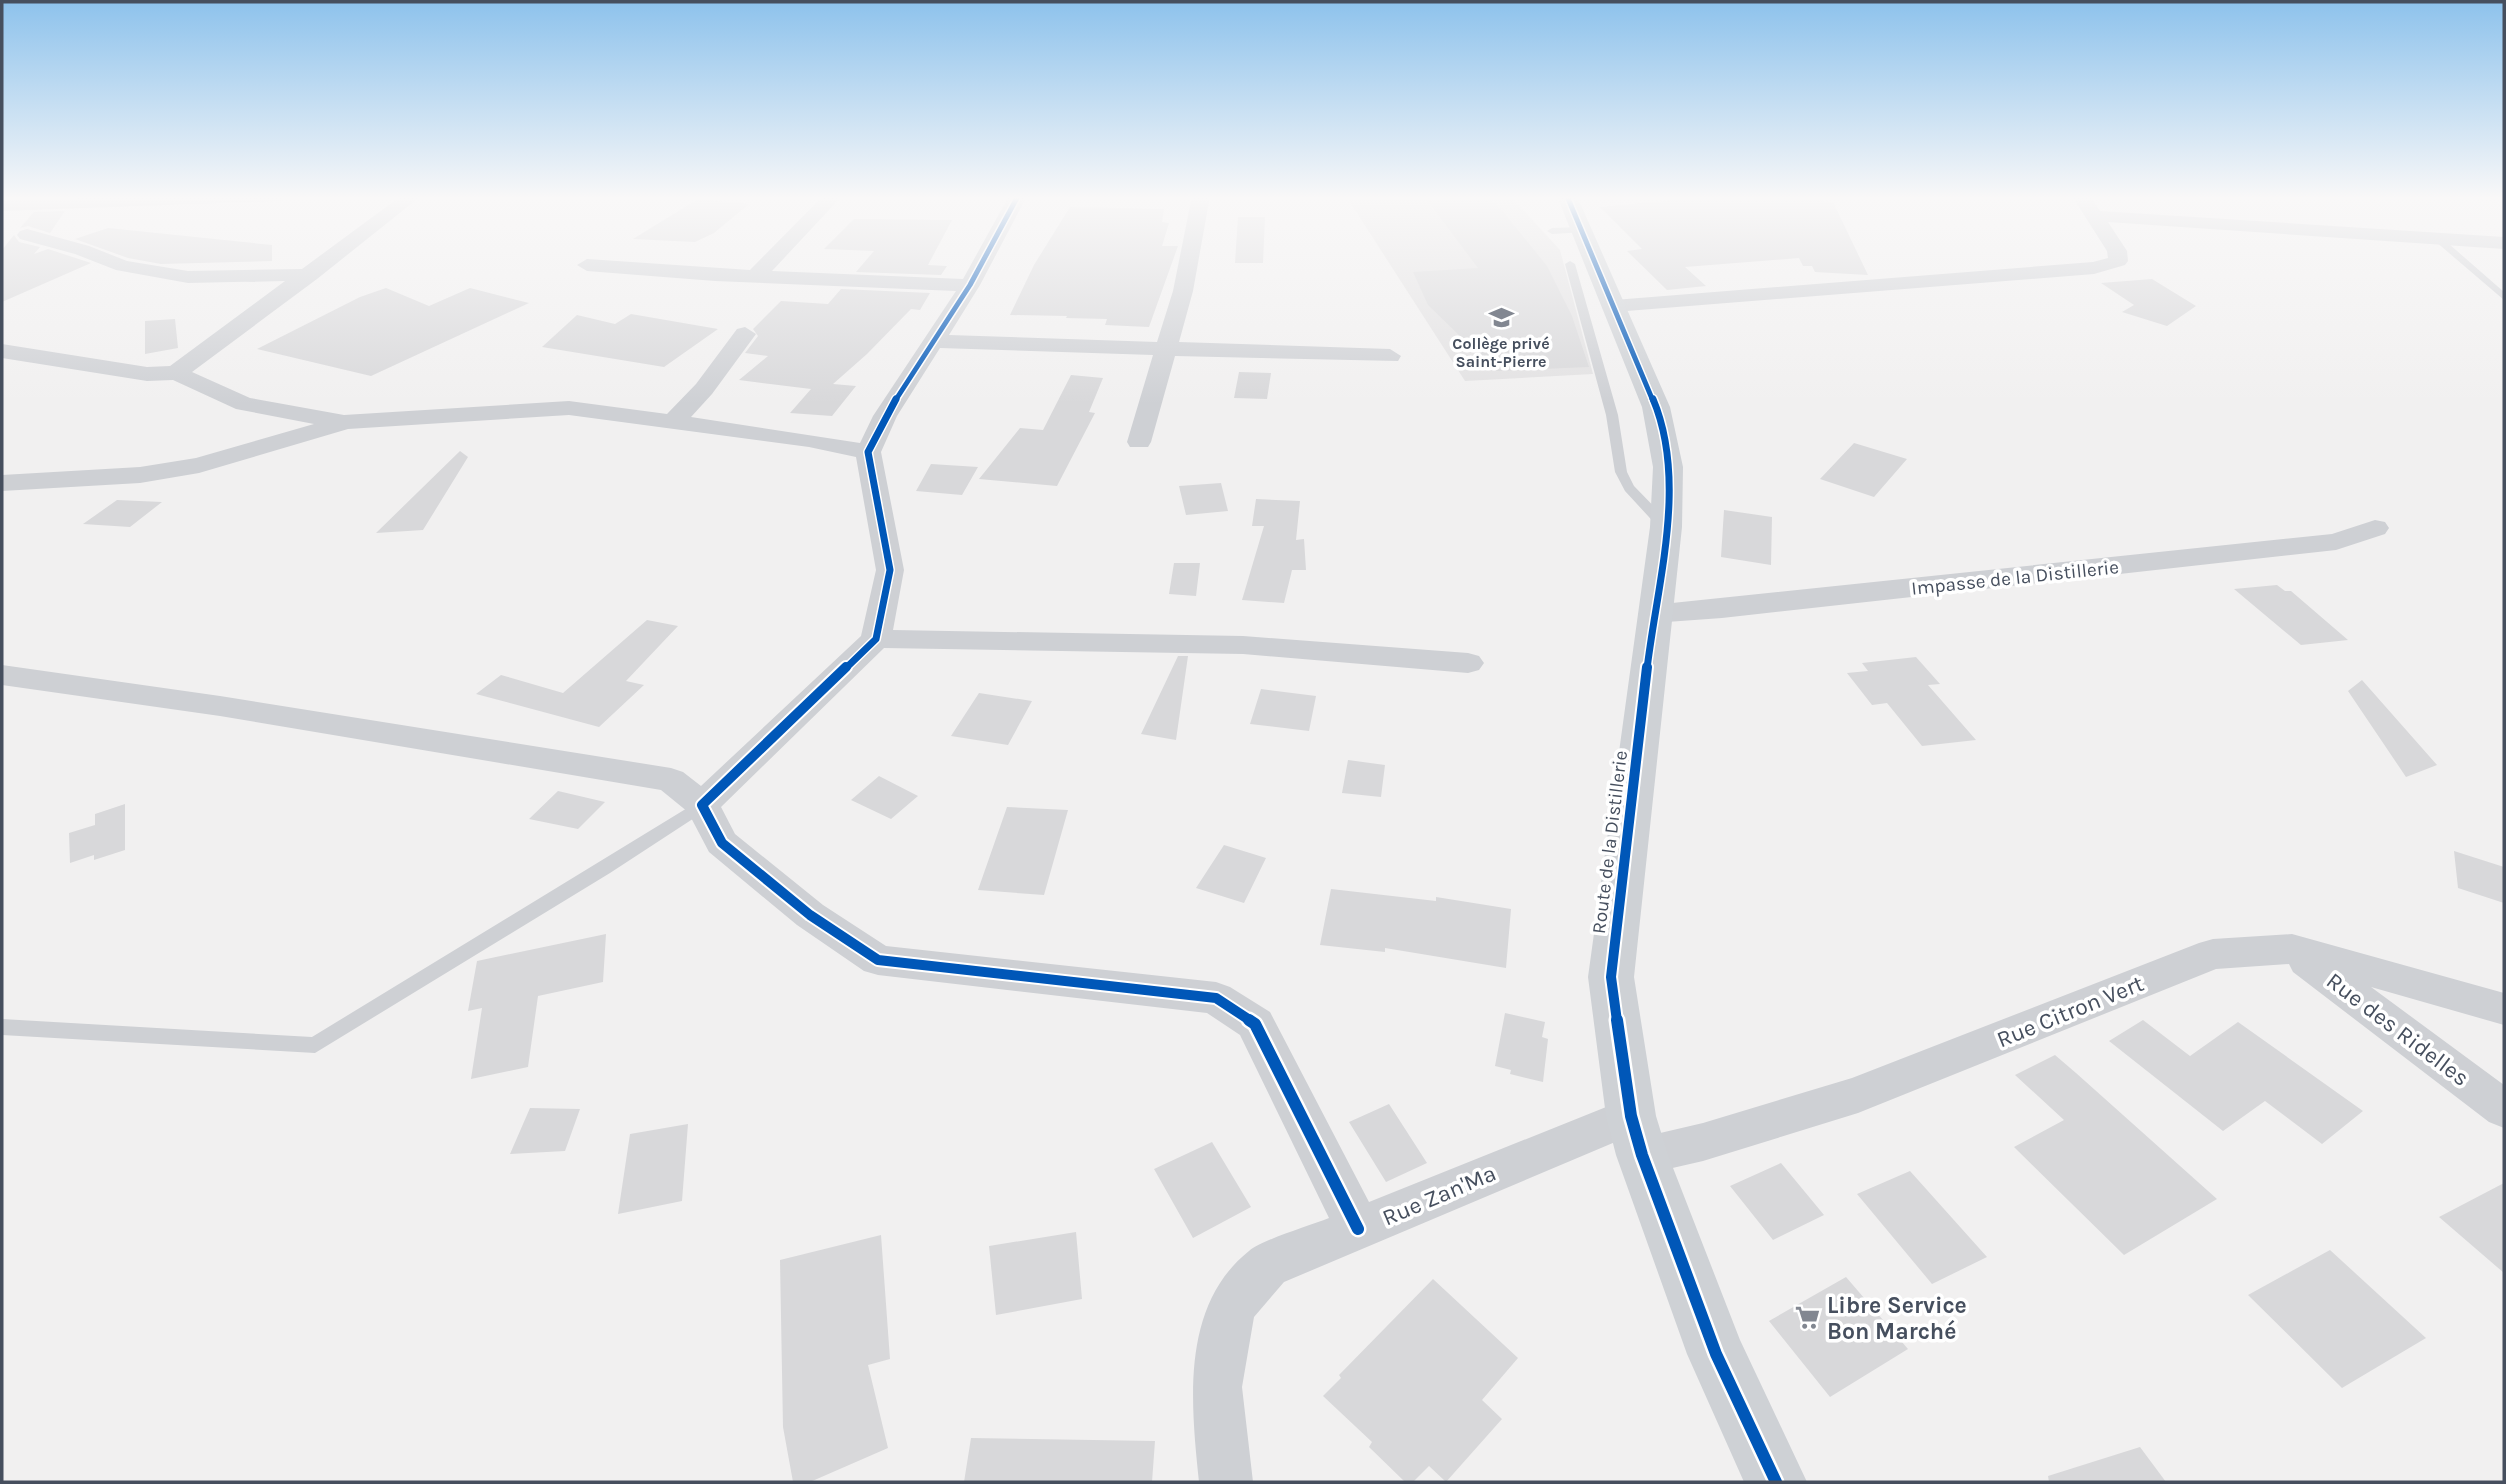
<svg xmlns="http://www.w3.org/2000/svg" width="2506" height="1484" font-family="Karla,sans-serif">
<rect width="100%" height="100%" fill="#f1f0f0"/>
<!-- education -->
<path fill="#e2e1e2" d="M 1346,196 L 1510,196 L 1560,250 L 1593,374 L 1465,381 Z"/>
<!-- building -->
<path fill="#d8d8da" d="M 1424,196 L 1487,196 L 1500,208 L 1547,266 L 1572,316 L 1589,367 L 1496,371 L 1428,305 L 1413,272 L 1478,268 Z
M 1717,196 L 1777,196 L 1833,202 L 1868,275 L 1815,272 L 1812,266 L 1803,266 L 1799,258 L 1685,267 L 1706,286 L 1667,290 L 1627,251 L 1642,249 L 1600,207 Z
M 698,199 L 749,204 L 714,233 L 695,242 L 633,239 Z
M 1070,207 L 1164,209 L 1162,222 L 1169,223 L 1162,246 L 1178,246 L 1149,327 L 1105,325 L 1107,319 L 1066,318 L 1067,316 L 1010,315 L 1034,265 Z
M 65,211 L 50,233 L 28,226 L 20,228 L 34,212 Z
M 1238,217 L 1265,217 L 1263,263 L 1235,263 Z
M 854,219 L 952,220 L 928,265 L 947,266 L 941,275 L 856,272 L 874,251 L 824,249 Z
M 108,228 L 272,245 L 272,261 L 161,264 L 128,258 L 75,239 Z
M 14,235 L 19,242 L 40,247 L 34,254 L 48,249 L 91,263 L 2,302 L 2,250 Z
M 2152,279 L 2196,306 L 2167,326 L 2122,312 L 2134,305 L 2101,283 Z
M 386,288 L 429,306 L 470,288 L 529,303 L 371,376 L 257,349 L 360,297 Z
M 841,289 L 930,293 L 920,310 L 911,309 L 867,354 L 833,384 L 856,386 L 832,416 L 790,413 L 811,389 L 739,380 L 768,356 L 745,353 L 758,336 L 753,329 L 781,301 L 828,304 Z
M 631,314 L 718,329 L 664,367 L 542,347 L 577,315 L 615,324 Z
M 175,319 L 178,348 L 145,354 L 145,321 Z
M 1239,372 L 1271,373 L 1267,399 L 1234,398 Z
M 1071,375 L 1103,378 L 1089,412 L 1095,413 L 1057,486 L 979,479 L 1020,428 L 1043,430 Z
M 1854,443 L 1907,459 L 1874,497 L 1820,479 Z
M 460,451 L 468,457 L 423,530 L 376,533 Z
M 931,464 L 978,467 L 962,495 L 916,491 Z
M 1221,483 L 1228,511 L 1186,515 L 1179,486 Z
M 1256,499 L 1300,501 L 1296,540 L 1304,539 L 1306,570 L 1292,570 L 1284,603 L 1242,600 L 1264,526 L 1252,526 Z
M 117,500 L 162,502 L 130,527 L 83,524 Z
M 1724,510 L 1772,517 L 1771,565 L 1721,557 Z
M 1174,563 L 1200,563 L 1196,596 L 1169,594 Z
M 2277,585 L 2285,591 L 2291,591 L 2348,640 L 2301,645 L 2234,589 Z
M 647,620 L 678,626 L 626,681 L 644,685 L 599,727 L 476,694 L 501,675 L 563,693 Z
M 1178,656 L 1188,656 L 1176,740 L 1141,734 Z
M 1916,657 L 1940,684 L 1928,685 L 1976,740 L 1922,746 L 1887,703 L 1872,705 L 1847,673 L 1868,671 L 1862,663 Z
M 2362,680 L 2437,765 L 2406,777 L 2348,691 Z
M 1261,689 L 1316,696 L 1309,731 L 1250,724 Z
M 979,693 L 1032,701 L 1008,745 L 951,736 Z
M 1348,760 L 1385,765 L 1381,797 L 1342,793 Z
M 879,776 L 918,796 L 891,819 L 851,800 Z
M 558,791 L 605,802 L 578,829 L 529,819 Z
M 125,804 L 125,850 L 94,860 L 94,855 L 70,863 L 69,833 L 95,825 L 95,814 Z
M 1007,807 L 1068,810 L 1044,895 L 978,890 Z
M 1224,845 L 1266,858 L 1244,903 L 1196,888 Z
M 2454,851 L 2504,867 L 2504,903 L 2458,888 Z
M 1331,889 L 1436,901 L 1436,897 L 1511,909 L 1506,968 L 1385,948 L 1385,952 L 1320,945 Z
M 606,934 L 603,982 L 538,996 L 528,1067 L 471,1079 L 482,1008 L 468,1011 L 477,961 Z
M 1505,1013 L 1545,1022 L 1542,1037 L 1548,1039 L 1543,1082 L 1510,1074 L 1511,1070 L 1495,1066 Z
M 2143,1020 L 2190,1056 L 2238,1022 L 2363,1111 L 2322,1144 L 2265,1101 L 2223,1131 L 2109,1041 Z
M 2055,1055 L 2076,1073 L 2217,1199 L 2124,1255 L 2014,1147 L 2064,1120 L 2015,1075 Z
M 1389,1104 L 1427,1163 L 1386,1182 L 1349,1122 Z
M 530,1108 L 580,1109 L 565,1151 L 510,1154 Z
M 688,1124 L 682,1201 L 618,1214 L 630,1134 Z
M 1212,1142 L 1251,1207 L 1193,1238 L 1154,1169 Z
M 1781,1163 L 1824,1215 L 1773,1240 L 1730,1186 Z
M 1910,1171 L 1987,1257 L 1932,1284 L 1857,1194 Z
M 2504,1183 L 2504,1273 L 2439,1217 Z
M 1076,1232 L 1082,1299 L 996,1315 L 989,1246 Z
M 881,1235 L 890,1359 L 868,1365 L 888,1448 L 810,1482 L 793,1482 L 783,1427 L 780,1260 Z
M 2330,1250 L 2426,1338 L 2342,1388 L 2248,1295 Z
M 1846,1277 L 1908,1349 L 1830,1397 L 1769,1321 Z
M 1433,1279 L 1518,1358 L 1482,1400 L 1502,1419 L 1446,1482 L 1429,1466 L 1413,1482 L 1405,1482 L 1369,1447 L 1372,1442 L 1323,1396 L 1341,1378 L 1339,1375 Z
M 971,1438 L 1155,1441 L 1152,1482 L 964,1482 Z
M 2140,1447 L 2166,1482 L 2049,1482 L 2048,1476 Z"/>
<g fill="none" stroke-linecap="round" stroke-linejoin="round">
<!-- lane -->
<path fill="#ced0d4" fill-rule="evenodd" d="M 1582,227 L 1585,228 L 1585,232 L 1552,234 L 1547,231 L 1552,228 Z
M 2435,237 L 2441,237 L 2504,292 L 2504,300 L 2435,241 Z
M 1570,261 L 1575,264 L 1618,415 L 1627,472 L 1634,486 L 1670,523 L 1670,529 L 1660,529 L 1625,491 L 1615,472 L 1606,415 L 1565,264 Z
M 702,799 L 708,801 L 710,805 L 708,809 L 610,873 L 315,1053 L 2,1035 L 2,1019 L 312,1037 Z"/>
<!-- street -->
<path fill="#ced0d4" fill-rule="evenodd" d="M 131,196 L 289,196 L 280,201 L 2,211 L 2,201 Z
M 401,196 L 421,196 L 317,279 L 192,372 L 250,398 L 344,415 L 569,401 L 667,414 L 696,384 L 737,329 L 745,327 L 756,334 L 712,394 L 691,417 L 860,443 L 873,416 L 956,291 L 715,281 L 587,271 L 577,265 L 587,259 L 750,270 L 823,196 L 842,196 L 772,271 L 963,279 L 1009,196 L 1027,196 L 980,285 L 949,335 L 1157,342 L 1173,291 L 1192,196 L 1210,196 L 1193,291 L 1179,342 L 1390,349 L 1401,356 L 1398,361 L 1175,356 L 1151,442 L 1148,447 L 1130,447 L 1127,442 L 1153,355 L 940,348 L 897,416 L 881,452 L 904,570 L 893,630 L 1243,636 L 1468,653 L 1479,656 L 1484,663 L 1479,670 L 1468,673 L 1243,654 L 884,648 L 721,807 L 735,834 L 823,905 L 886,946 L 1216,982 L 1230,987 L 1270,1012 L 1369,1202 L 1631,1097 L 1646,1103 L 1653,1116 L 1646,1129 L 1284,1282 L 1254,1317 L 1242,1387 L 1253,1482 L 1199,1482 C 1191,1404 1180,1306 1249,1251 C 1264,1239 1309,1226 1329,1218 L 1240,1035 L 1207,1013 L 878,975 L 864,971 L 797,925 L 709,852 L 688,812 L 661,790 L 220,716 L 2,685 L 2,665 L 220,696 L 671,768 L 683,772 L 701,786 L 861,636 L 876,570 L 856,457 L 809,447 L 569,415 L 348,429 L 199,473 L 140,483 L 2,491 L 2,475 L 140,467 L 196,458 L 314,424 L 236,409 L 173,380 L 147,381 L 2,358 L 2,344 L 147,367 L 170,366 L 285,281 L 188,283 L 116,270 L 75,254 L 20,239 L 17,235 L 20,231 L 27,229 L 89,246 L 127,261 L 188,271 L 302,269 Z
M 2072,196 L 2090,196 L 2100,211 L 2504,237 L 2504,249 L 2108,222 L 2127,251 L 2128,261 L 2125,265 L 2094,274 L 1614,312 L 1603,306 L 1614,300 L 2093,262 L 2108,258 L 2107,251 Z
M 2375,520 L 2385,522 L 2389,528 L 2385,534 L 2336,550 L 1722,618 L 1653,623 L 1643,620 L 1638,614 L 1643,608 L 1653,605 L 2332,534 Z
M 2292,934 L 2504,993 L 2504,1025 L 2371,987 L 2504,1085 L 2504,1128 L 2489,1122 L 2293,972 L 2289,964 L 2216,969 L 1858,1113 L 1703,1161 L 1642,1175 L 1626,1169 L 1620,1155 L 1626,1141 L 1703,1123 L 1852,1078 L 2199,943 L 2213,939 Z"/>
<!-- secondary -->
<path fill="#ced1d5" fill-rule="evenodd" d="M 1557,196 L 1577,196 L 1670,407 L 1683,467 L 1682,527 L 1634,977 L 1656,1116 L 1668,1155 L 1740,1340 L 1807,1482 L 1744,1482 L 1687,1354 L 1616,1155 L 1606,1116 L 1588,977 L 1650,527 L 1653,467 L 1642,407 Z"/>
<defs>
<path id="cycleway-far3" d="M 1567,196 L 1653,401
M 895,401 L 970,285 L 1018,196"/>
<path id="cycleway-far2" d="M 845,669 L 876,639 L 890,570 L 868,452 L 896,399
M 1647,669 C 1657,584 1688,482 1653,399"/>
<path id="cycleway-far1" d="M 846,667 L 702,805 L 722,843 L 810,915 L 878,960 L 1216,998 L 1251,1021
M 1617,1021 L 1611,977 L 1647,667"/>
<path id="cycleway" d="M 1249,1020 L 1255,1024 L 1358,1229
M 1617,1020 L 1631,1116 L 1642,1155 L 1716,1354 L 1776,1482"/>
</defs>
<!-- cycleway-far3 casing -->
<use href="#cycleway-far3" stroke="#fff" stroke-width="8"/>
<!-- cycleway-far2 casing -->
<use href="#cycleway-far2" stroke="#fff" stroke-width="10"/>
<!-- cycleway-far1 casing -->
<use href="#cycleway-far1" stroke="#fff" stroke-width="14"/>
<!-- cycleway casing -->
<use href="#cycleway" stroke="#fff" stroke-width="17"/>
<!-- cycleway-far3 -->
<use href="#cycleway-far3" stroke="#0057b8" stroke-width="5"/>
<!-- cycleway-far2 -->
<use href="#cycleway-far2" stroke="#0057b8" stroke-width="7"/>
<!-- cycleway-far1 -->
<use href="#cycleway-far1" stroke="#0057b8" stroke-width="10"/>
<!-- cycleway -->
<use href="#cycleway" stroke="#0057b8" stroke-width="12"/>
</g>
<!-- sky -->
<linearGradient id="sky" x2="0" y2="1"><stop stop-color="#8dc2ec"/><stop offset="0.49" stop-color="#f9f8f8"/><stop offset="1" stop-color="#f9f8f8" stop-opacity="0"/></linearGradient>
<rect width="2506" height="404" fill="url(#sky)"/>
<!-- icons -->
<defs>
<symbol id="school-bare" viewBox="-9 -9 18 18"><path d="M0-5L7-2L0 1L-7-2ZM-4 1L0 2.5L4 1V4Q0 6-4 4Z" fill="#828791" stroke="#fff" stroke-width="2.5" paint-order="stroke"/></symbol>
<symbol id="supermarket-bare" viewBox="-9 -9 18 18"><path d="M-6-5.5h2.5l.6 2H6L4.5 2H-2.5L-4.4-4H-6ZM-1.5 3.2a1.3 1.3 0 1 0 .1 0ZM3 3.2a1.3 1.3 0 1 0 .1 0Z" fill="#828791" stroke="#fff" stroke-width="2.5" paint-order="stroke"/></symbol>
</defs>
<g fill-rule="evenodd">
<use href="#school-bare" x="1484" y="300" width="35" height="35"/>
<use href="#supermarket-bare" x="1790" y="1300" width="35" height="35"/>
</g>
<g text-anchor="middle" stroke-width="7" stroke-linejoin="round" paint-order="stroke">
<!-- far-poi labels -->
<g font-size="16" font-weight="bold" fill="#464f5e" stroke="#fff">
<text x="1501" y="349">Collège privé<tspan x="1501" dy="18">Saint-Pierre</tspan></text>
</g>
<!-- street labels -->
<g font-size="19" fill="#464f5e" stroke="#fff">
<text transform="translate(2015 577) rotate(-6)" y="7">Impasse de la Distillerie</text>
<text transform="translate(1609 842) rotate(-83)" y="7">Route de la Distillerie</text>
</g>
<!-- near-street labels -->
<g font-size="23" fill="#464f5e" stroke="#fff">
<text transform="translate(2070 1011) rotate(-22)" y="8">Rue Citron Vert</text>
<text transform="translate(2398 1029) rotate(37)" y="8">Rue des Ridelles</text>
<text transform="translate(1439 1195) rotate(-23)" y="8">Rue Zan'Ma</text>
</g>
<!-- near-poi labels -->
<g font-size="23" font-weight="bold" fill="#464f5e" stroke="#fff" text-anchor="start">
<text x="1827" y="1313">Libre Service<tspan x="1827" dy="26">Bon Marché</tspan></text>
</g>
</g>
<!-- border -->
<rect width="2506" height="1484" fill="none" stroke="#464f5e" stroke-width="7"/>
</svg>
